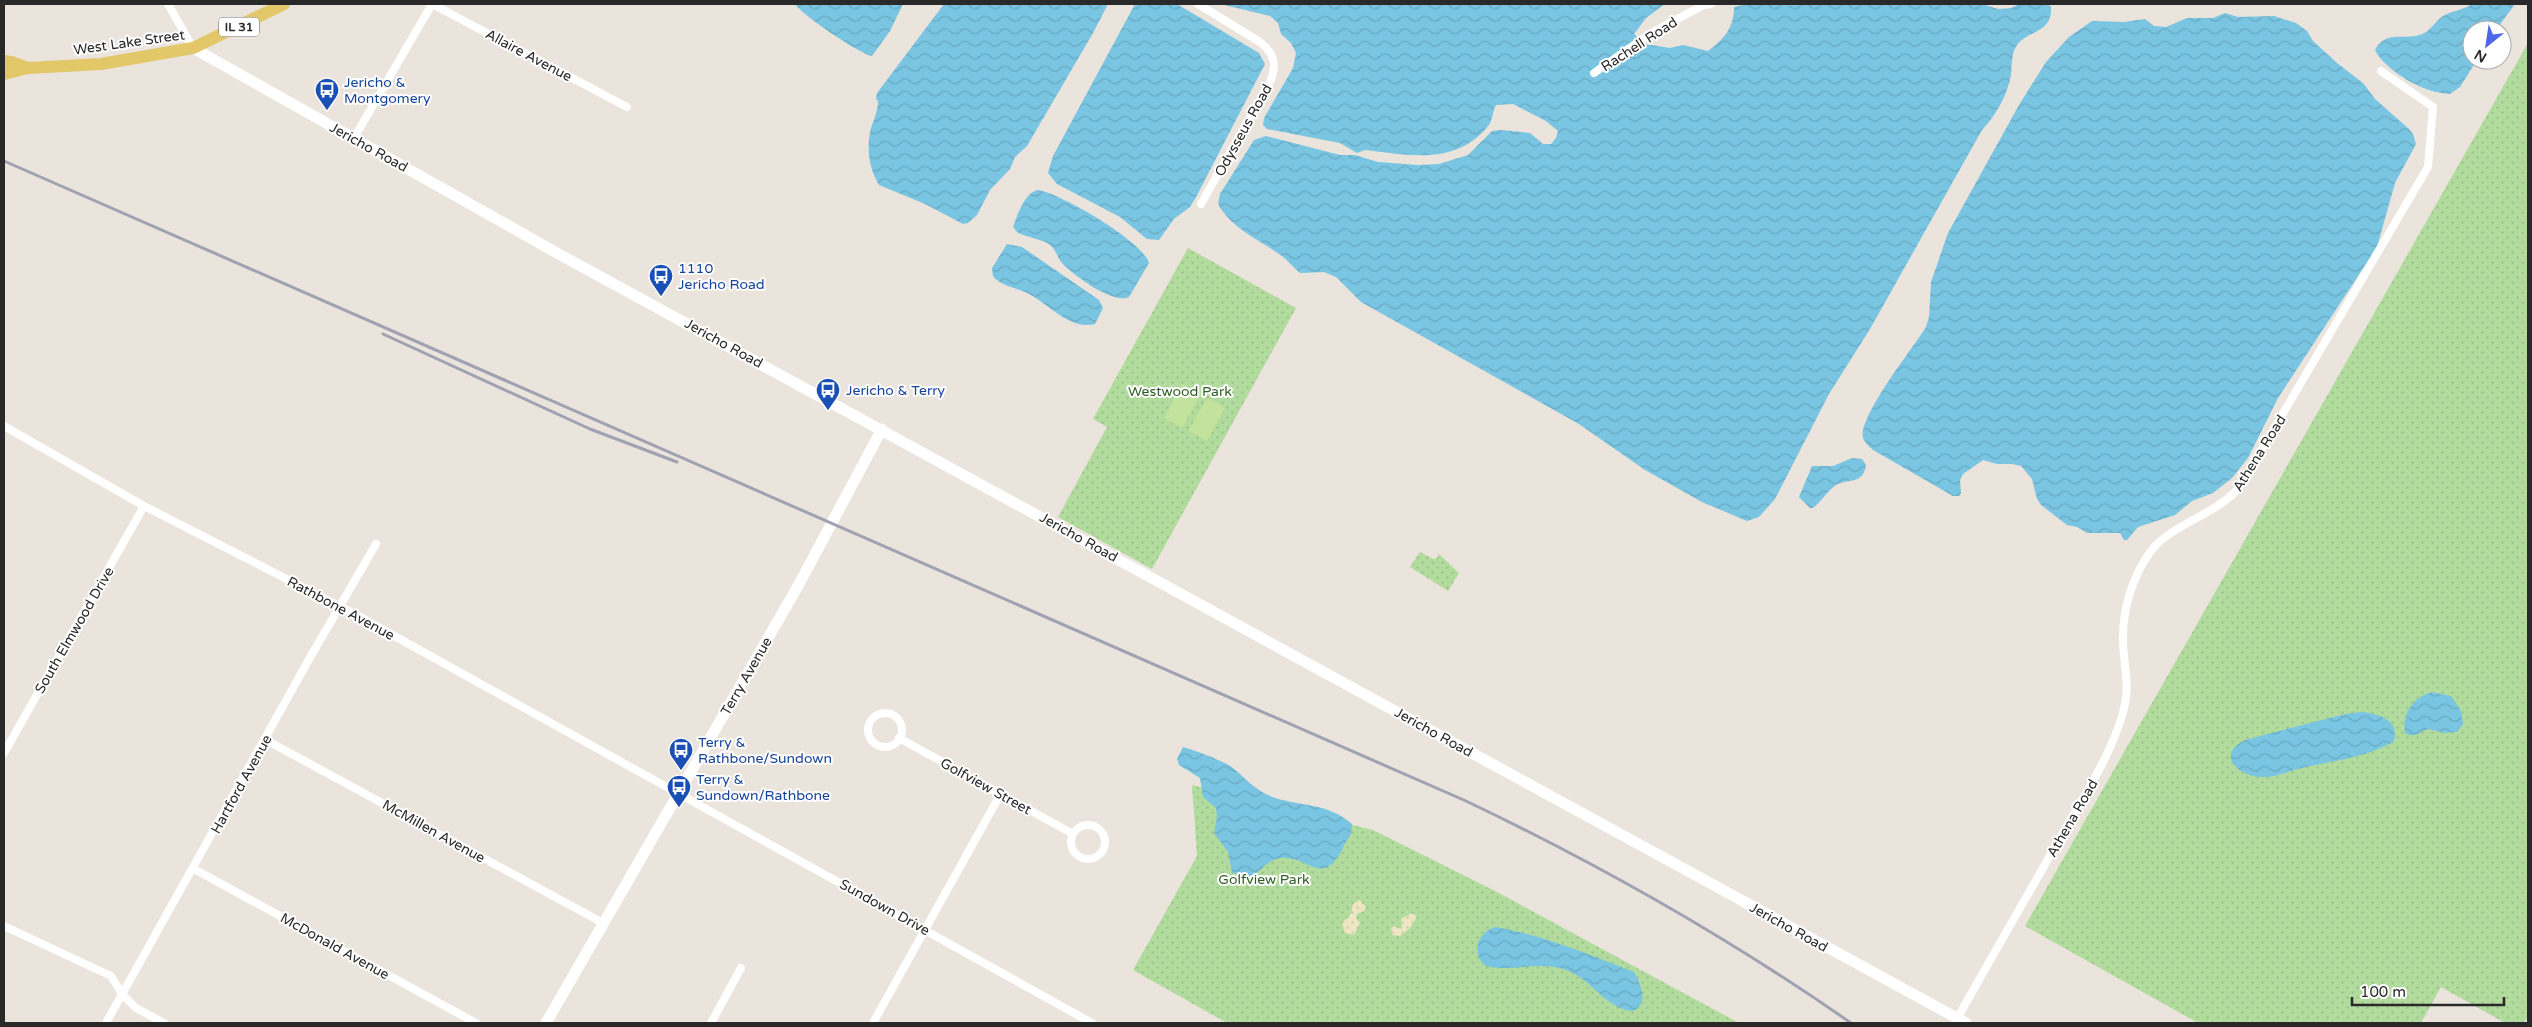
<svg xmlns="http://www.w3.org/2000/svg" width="2532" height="1027" font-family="'Varela Round',sans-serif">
<defs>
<pattern id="green-dots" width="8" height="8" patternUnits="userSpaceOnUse" patternTransform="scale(1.25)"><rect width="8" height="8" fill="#b2db9e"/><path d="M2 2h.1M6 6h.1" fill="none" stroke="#99bc88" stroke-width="1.8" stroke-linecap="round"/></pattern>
<pattern id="sand-dots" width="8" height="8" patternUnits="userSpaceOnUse" patternTransform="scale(1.25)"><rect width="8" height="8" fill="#ece6c2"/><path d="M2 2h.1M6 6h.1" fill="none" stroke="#cac5a7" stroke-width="1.8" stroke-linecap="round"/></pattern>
<pattern id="water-waves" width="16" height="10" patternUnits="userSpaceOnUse" patternTransform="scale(1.25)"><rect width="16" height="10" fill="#79c5e2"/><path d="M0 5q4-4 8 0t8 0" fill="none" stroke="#69a9c2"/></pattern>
</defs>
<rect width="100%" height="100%" fill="#eae4dc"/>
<!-- green -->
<path fill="url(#green-dots)" d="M 2528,43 L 2528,1016 L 2524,1023 L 2505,1023 L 2441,987 L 2421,1023 L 2198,1023 L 2025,926 Z
M 1188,248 L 1296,308 L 1152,569 L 1058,517 L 1107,427 L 1093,419 Z
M 1420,552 L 1433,559 L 1437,558 L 1439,554 L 1459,573 L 1448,591 L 1410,567 Z
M 1192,785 L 1373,830 L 1495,891 L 1739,1023 L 1227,1023 L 1133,970 L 1197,856 Z"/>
<!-- sand -->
<path fill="url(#sand-dots)" d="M 1360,900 L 1366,907 L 1364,911 L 1357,914 L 1356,918 L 1360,923 L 1354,935 L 1345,933 L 1342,923 L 1351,914 L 1353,904 Z
M 1412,913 L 1417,917 L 1410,928 L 1400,936 L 1392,935 L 1391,928 L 1394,926 L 1402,929 L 1401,919 Z"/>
<!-- pitch -->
<path fill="#c3e29b" d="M 1182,384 L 1201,394 L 1182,428 L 1164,418 Z
M 1207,398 L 1225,408 L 1207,441 L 1188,431 Z"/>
<!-- water -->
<path fill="url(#water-waves)" d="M 795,4 L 903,4 L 890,31 L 872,56 C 860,54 802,15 795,4 Z
M 944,4 L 1108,4 L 1093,33 L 1027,146 L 1015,157 L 1010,169 L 990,190 L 977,215 L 968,223 L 963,224 L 925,204 L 879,185 C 869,168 866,148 871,128 C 874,119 878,111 878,101 L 876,99 L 877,93 Z
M 1135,4 L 1177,4 L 1259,53 L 1265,64 L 1195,199 L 1190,207 L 1174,219 L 1159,240 L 1147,239 L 1120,217 L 1057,184 L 1048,173 L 1053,156 Z
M 1220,4 L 1665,4 L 1646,18 L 1634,34 L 1645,44 L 1670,48 L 1683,45 L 1708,51 C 1724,39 1734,28 1734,7 C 1748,3 1761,3 1775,4 C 1784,4 1789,7 1798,4 L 1982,4 L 1998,9 L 2011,8 L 2019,4 L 2047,4 L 2051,7 C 2052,34 2029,29 2017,45 C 2011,53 2012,66 2011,75 C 2007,96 1996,115 1982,130 L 1870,329 L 1829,394 L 1775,499 L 1759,517 L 1747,521 L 1702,502 L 1645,470 L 1579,424 L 1361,302 L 1336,277 L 1324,272 L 1300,273 C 1293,267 1287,259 1279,254 C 1258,239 1231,228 1218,204 L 1220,194 L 1254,140 L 1266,136 L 1340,155 L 1355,155 L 1378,162 L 1418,165 L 1439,164 L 1468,155 L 1492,131 L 1501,130 L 1530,133 L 1543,144 L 1551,144 L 1556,138 L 1558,131 L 1546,121 L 1513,104 L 1496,105 C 1492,112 1493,120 1488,126 C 1456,166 1409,155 1365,150 L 1357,153 L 1340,143 L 1267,129 L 1263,125 L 1264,118 L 1293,68 L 1296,53 L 1291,43 L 1281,34 L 1278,23 L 1270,16 Z
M 2472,4 L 2515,4 L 2496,30 L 2472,30 L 2472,60 L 2477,60 L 2460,87 L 2450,94 C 2424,93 2392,74 2377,54 L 2375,50 C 2386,30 2402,40 2420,35 C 2430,32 2435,21 2443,16 C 2452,11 2463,10 2472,4 Z
M 2225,13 L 2238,17 L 2274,16 L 2296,23 L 2307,31 L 2313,41 L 2337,63 L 2363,83 L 2375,99 L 2409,129 L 2413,134 L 2416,144 L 2395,183 L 2377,247 L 2278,398 L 2248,458 L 2232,478 L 2213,493 L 2192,501 L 2175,515 L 2138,527 L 2127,540 L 2124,540 L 2120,533 L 2087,533 L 2077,527 L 2067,525 L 2041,505 L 2037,499 L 2032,479 L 2021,466 L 2012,464 L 1997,464 L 1983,460 L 1963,474 L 1960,480 L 1961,493 L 1959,496 L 1953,496 L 1873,450 C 1869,446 1865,443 1863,438 C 1858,417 1913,348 1926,327 L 1929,317 L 1931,282 L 1948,233 L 2019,105 L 2046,62 L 2069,37 L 2092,21 L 2124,22 L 2145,19 L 2154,26 L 2166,27 L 2187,18 L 2213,18 Z
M 1038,190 C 1060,193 1144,242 1149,263 L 1129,297 C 1114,305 1073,275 1062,263 C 1057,257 1056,249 1049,244 C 1039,238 1027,238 1017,232 L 1013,227 C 1017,216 1025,192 1038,190 Z
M 1007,244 L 1022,247 L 1099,300 L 1103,308 L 1095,324 C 1069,331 1046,301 1025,292 C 1016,288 999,285 993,276 C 993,275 992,268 992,268 Z
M 1852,458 L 1862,459 L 1866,465 C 1863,485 1849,478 1836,485 C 1827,491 1822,501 1813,508 L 1810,508 L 1799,497 L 1812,466 L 1833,466 Z
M 2432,692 L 2451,696 L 2461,711 L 2463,724 L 2457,732 L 2444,733 L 2429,729 C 2420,731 2415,739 2405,733 C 2402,714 2413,697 2432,692 Z
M 2361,712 C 2378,713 2402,721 2393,742 C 2364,759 2327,761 2294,770 C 2285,773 2275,777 2265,777 C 2242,779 2213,756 2245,740 L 2345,714 Z
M 1183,747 C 1194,750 1224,761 1233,768 C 1245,778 1254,789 1270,796 C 1298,807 1328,802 1352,824 C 1353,835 1347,839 1343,848 C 1322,889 1308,855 1281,858 C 1267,859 1260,873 1248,878 L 1239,876 L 1232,872 L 1228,852 L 1214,833 L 1217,817 L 1216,808 L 1203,797 L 1200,778 L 1179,765 L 1177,759 Z
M 1495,927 C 1539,934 1592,955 1634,972 C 1640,983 1650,1003 1633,1011 C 1606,1009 1594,982 1569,971 C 1540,959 1513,973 1486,966 C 1470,954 1478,932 1495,927 Z"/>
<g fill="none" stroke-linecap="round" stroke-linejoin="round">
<!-- street -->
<path stroke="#fff" stroke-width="8" d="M 168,4 L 193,48
M 432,4 L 627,107
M 1198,4 L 1260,42 C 1275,54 1277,65 1270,82 L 1201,204
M 1594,73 L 1651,33 L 1704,5 L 1711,4
M 354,138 L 432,4
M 4,426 L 144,506 L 353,613 L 1092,1023
M868 730a17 17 0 1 1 34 0a17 17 0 1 1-34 0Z
M 899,738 L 1073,834
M 266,740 L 603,923
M 4,753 L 144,506
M1071 842a17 17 0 1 1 34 0a17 17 0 1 1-34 0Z
M 194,869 L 476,1023
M 4,926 L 111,976 L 122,994 L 136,1008 L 164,1023
M 1957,1019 C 1991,958 2026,898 2060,838 C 2081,801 2105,765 2119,725 C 2132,689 2125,678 2123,643 C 2122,611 2132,576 2151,551 C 2169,526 2215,515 2239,488 L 2428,167 L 2433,107 L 2381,71
M 106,1023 L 312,654 L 376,544
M 711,1023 L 741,968
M 873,1023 L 1000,795"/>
<!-- secondary -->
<path stroke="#fff" stroke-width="11" d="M 193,48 L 557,253 L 1966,1023
M 546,1023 L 798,586 L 882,429"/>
<!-- primary -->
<path stroke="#e2c869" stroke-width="12" d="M 4,61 L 12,62 L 28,68
M 4,74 L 28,68 L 101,64 L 193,48 L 284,4"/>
<!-- rail -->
<path stroke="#a0a2b2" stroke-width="3" d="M 4,161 L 1466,801 C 1600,865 1729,938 1851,1023
M 383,334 L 590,429 L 677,462"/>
</g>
<!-- icons -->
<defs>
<symbol id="bus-pin" viewBox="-11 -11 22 30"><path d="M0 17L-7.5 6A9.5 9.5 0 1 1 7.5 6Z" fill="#1a4fb4" stroke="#fff"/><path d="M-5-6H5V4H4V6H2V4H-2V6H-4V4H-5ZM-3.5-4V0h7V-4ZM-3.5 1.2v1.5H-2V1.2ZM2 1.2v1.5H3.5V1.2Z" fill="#fff"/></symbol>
</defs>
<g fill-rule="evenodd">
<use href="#bus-pin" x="313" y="76" width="28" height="38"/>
<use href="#bus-pin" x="647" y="262" width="28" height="38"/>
<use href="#bus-pin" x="814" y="376" width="28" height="38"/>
<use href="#bus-pin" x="667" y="736" width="28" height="38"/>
<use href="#bus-pin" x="665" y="773" width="28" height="38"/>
</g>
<g text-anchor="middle" stroke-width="4" stroke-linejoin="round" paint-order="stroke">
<!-- shield labels -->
<rect fill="#fff" stroke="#696969" stroke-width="1" x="219" y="17.5" width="40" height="19" rx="4"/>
<g font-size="12" font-weight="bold" fill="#292929">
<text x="239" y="31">IL 31</text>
</g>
<!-- street labels -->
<g font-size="14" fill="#292929" stroke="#fff">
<text transform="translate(129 42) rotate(-8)" y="5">West Lake Street</text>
<text transform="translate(1639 44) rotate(-33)" y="5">Rachell Road</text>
<text transform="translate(529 55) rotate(28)" y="5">Allaire Avenue</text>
<text transform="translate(1243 130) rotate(-61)" y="5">Odysseus Road</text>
<text transform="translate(369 147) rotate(29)" y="5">Jericho Road</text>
<text transform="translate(724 343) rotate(29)" y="5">Jericho Road</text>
<text transform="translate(2259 453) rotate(-58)" y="5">Athena Road</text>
<text transform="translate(1079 537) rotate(29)" y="5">Jericho Road</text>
<text transform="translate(341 608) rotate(28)" y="5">Rathbone Avenue</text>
<text transform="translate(74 630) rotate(-60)" y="5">South Elmwood Drive</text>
<text transform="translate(746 676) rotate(-60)" y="5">Terry Avenue</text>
<text transform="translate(1434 732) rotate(29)" y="5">Jericho Road</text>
<text transform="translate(241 784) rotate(-61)" y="5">Hartford Avenue</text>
<text transform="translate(986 786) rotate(29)" y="5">Golfview Street</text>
<text transform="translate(2072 818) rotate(-60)" y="5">Athena Road</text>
<text transform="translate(434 831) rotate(29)" y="5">McMillen Avenue</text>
<text transform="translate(885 907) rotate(29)" y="5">Sundown Drive</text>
<text transform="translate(1789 927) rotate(29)" y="5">Jericho Road</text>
<text transform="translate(335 946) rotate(29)" y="5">McDonald Avenue</text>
</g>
<!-- transit labels -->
<g font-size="14" fill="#164399" stroke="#fff" text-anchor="start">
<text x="344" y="87">Jericho &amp;<tspan x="344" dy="16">Montgomery</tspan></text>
<text x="678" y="273">1110<tspan x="678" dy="16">Jericho Road</tspan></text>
<text x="846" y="395">Jericho &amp; Terry</text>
<text x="698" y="747">Terry &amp;<tspan x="698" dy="16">Rathbone/Sundown</tspan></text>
<text x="696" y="784">Terry &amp;<tspan x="696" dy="16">Sundown/Rathbone</tspan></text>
</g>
<!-- park labels -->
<g font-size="14" fill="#2d5f21" stroke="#fff">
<text x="1180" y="396">Westwood Park</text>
<text x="1264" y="884">Golfview Park</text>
</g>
</g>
<!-- border -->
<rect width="2532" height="1027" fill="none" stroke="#292929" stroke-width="10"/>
<!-- north arrow -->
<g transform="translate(2487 45) rotate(210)"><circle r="24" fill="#ffffff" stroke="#a9a9a9"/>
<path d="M0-4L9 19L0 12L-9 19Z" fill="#4c67e8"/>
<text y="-8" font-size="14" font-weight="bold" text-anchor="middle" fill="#292929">N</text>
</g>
<!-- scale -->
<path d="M2352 997v8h152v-8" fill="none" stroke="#292929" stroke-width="2.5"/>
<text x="2360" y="997" font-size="15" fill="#292929" stroke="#ffffff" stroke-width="4" paint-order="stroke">100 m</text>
</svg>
